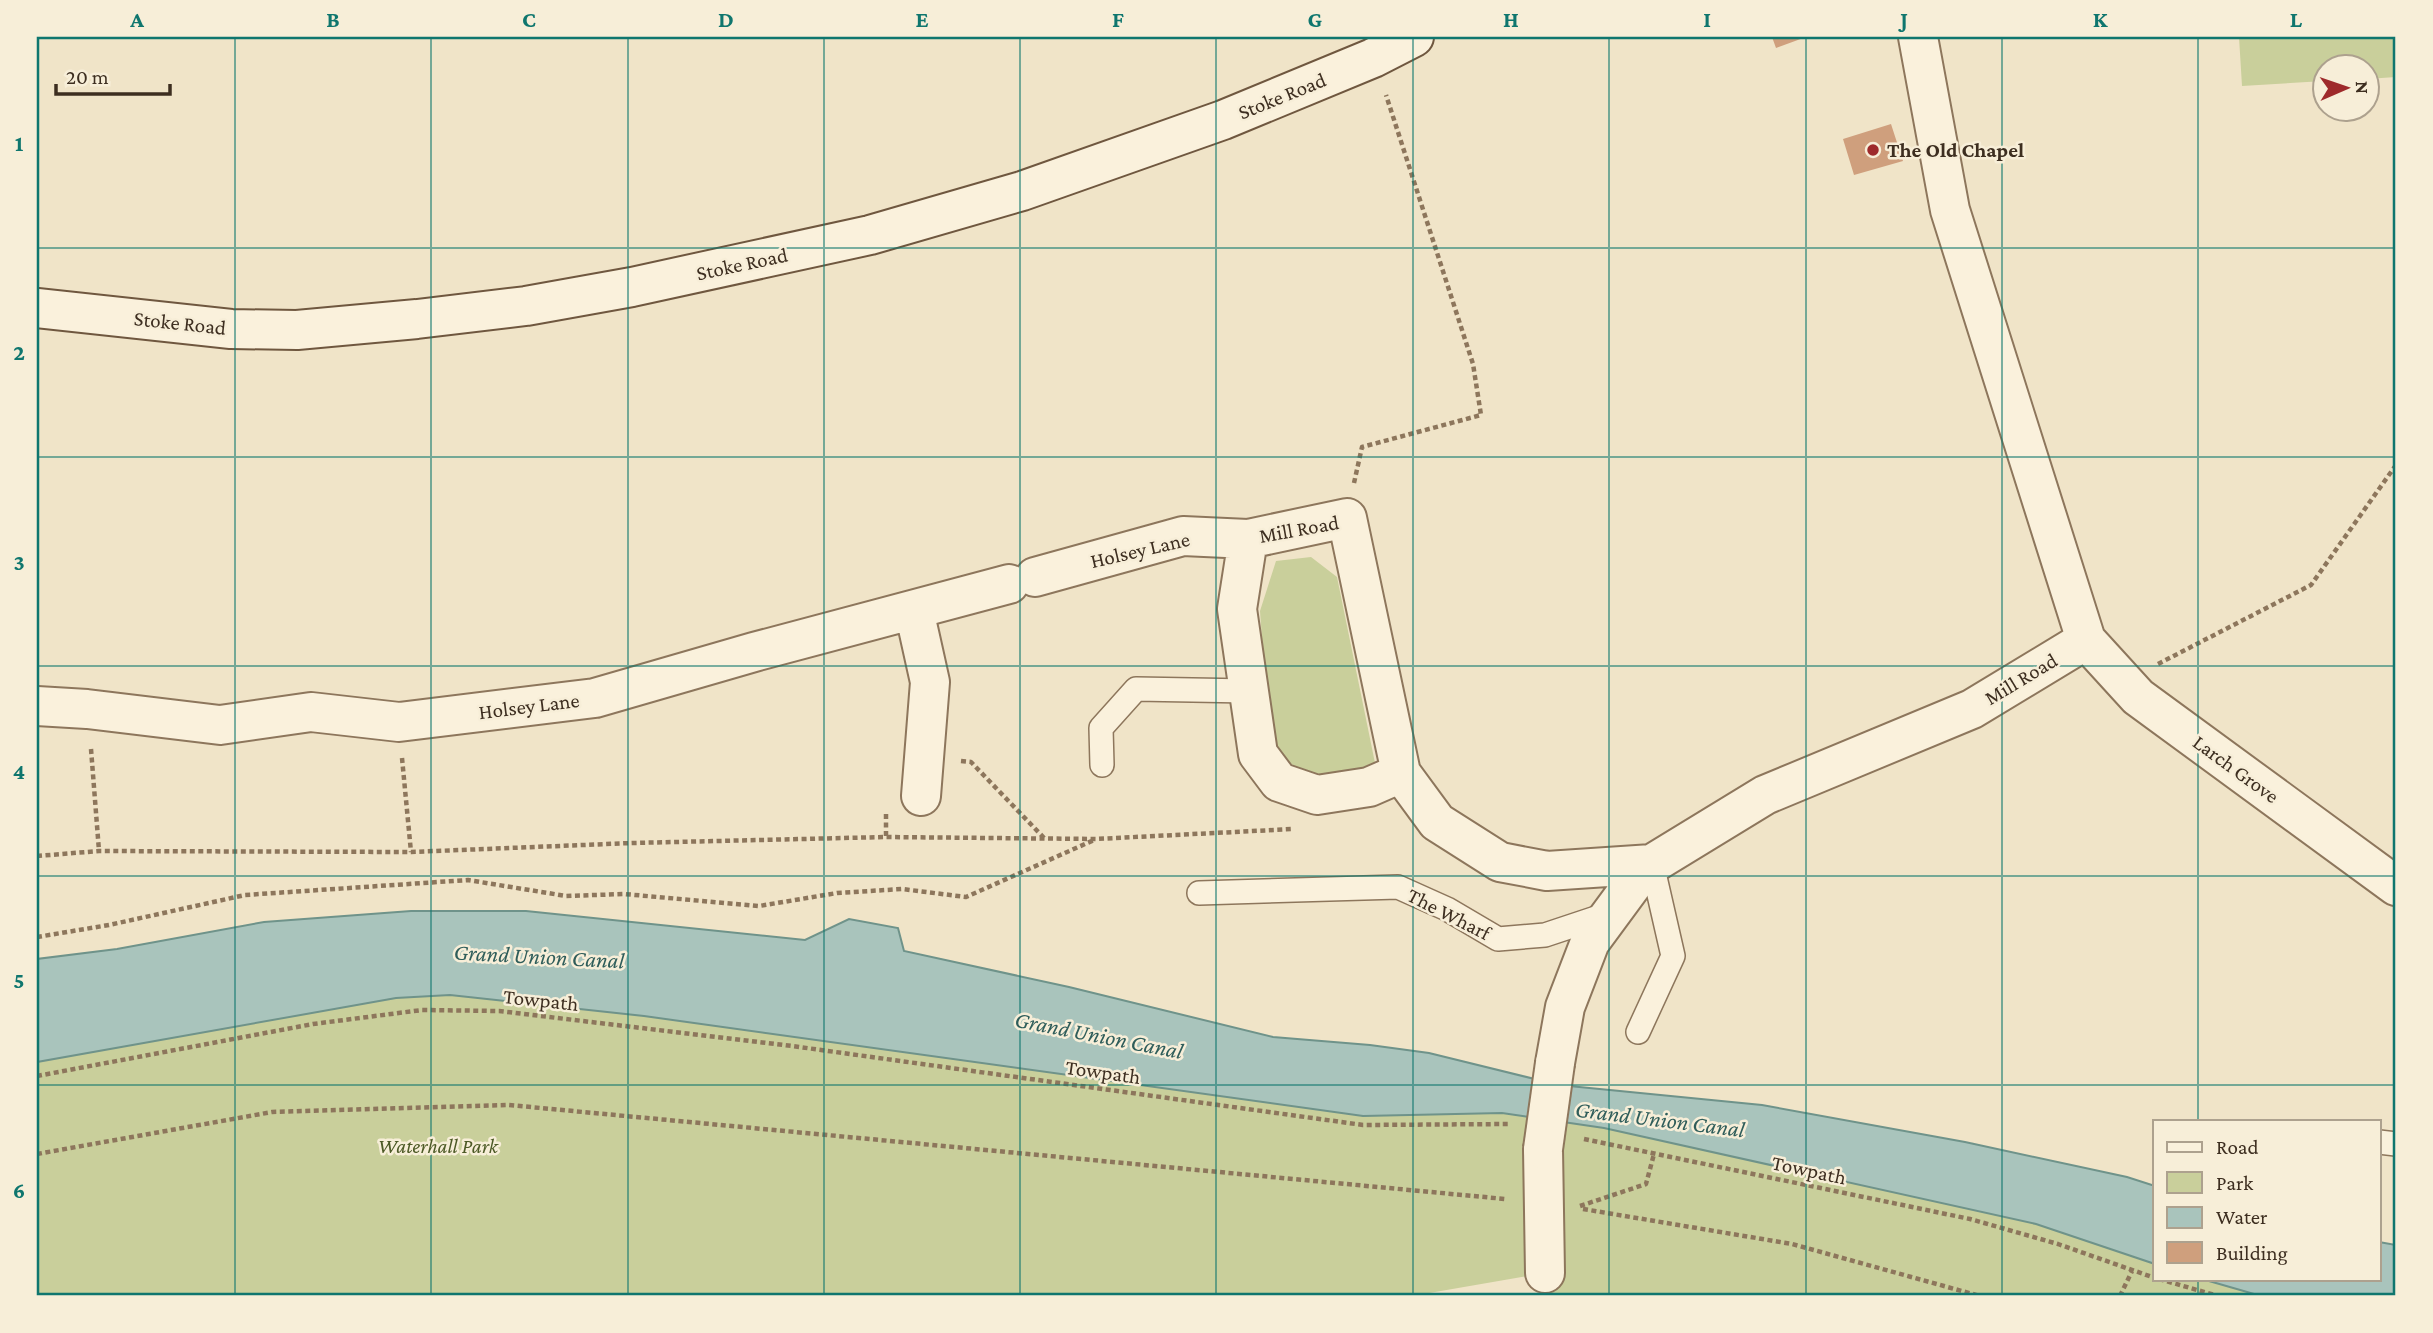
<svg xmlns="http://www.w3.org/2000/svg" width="2433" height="1333" font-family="'Crimson Pro',serif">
<rect width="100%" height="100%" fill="#f0e4c8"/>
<!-- green -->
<path fill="#c9cf9b" d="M 2239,37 L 2396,37 L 2396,77 L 2367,79 L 2366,66 L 2324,66 L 2324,81 L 2242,86 Z
M 1311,557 L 1337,577 L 1375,763 L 1353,779 L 1313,779 L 1270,749 L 1260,611 L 1276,561 Z
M 450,995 L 644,1016 L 1363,1116 L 1502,1113 L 1604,1128 L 2036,1224 L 2155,1264 L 2155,1279 L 2202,1279 L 2261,1296 L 1547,1296 L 1545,1273 L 1412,1296 L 37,1296 L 37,1062 L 396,998 Z"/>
<!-- water -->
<path fill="#a9c4bc" stroke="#6f938a" stroke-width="2" d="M 411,911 L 526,911 L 805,940 L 849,919 L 898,928 L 904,951 L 1069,987 L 1273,1037 L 1370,1045 L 1429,1053 L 1559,1085 L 1762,1105 L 1965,1142 L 2127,1177 L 2155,1186 L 2155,1264 L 2036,1224 L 1604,1128 L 1502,1113 L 1363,1116 L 644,1016 L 450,995 L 396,998 L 37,1062 L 37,959 L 117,949 L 264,922 Z
M 2379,1242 L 2396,1245 L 2396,1296 L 2261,1296 L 2202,1279 L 2379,1279 Z"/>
<!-- building -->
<path fill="#cf9f7d" d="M 1772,37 L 1806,37 L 1776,48 Z
M 1891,124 L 1903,161 L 1854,175 L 1843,139 Z"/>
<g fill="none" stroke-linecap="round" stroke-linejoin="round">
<defs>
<path id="lane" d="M 1102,765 L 1101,728 L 1136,689 L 1249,691
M 1199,893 L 1398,887 L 1447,909 L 1498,939 L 1545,935 L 1608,914
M 1638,1032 L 1673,956 L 1652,864
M 2379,1142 L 2396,1144"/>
<path id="street" d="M 1918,37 L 1950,210 L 2086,640 L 2138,697 L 2396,886
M 1035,577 L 1183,536 L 1248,539
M 914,610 L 930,682 L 921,796
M 37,706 L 87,709 L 220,725 L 311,712 L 399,722 L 595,698 L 754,652 L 1009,584
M 1401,773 L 1369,787 L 1317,795 L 1279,782 L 1258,754 L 1237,609 L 1248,539 L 1347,518 L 1401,773 L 1437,822 L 1500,862 L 1547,871 L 1652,864 L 1765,795 L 1972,709 L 2086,640
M 1555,1063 L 1565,1007 L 1590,942 L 1646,866
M 1543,1149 L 1545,1273"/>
<path id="secondary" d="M 37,308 L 231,329 L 297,330 L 417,319 L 526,306 L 632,287 L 870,235 L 1022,191 L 1223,120 L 1373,58 L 1414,37"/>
</defs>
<!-- lane casing -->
<use href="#lane" stroke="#8d765c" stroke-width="26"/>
<!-- street casing -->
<use href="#street" stroke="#8d765c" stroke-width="42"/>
<!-- secondary casing -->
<use href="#secondary" stroke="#6f573f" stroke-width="42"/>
<!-- path -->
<path stroke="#8d765c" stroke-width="4.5" stroke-dasharray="5 3.5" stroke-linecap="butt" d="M 1354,483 L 1362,447 L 1481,415 L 1473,364 L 1386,95
M 2158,664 L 2311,585 L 2396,465
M 91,749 L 99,851
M 402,758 L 411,852
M 961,761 L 971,762 L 1045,839
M 886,814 L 886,837
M 37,856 L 99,851 L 411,852 L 632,843 L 886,837 L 1096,839 L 1293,829
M 37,937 L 109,925 L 245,895 L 468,880 L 566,896 L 624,894 L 759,906 L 837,893 L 902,889 L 966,897 L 1094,840
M 37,1076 L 313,1024 L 422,1010 L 499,1011 L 792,1046 L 1363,1125 L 1510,1124
M 1584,1139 L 1970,1219 L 2058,1244 L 2155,1278
M 37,1154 L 272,1112 L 509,1105 L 1505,1199
M 1580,1206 L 1646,1184 L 1654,1154
M 1583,1209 L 1792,1244 L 1980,1296
M 2159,1279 L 2218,1296
M 2120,1296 L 2132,1271"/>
<!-- lane -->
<use href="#lane" stroke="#faf1dc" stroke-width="23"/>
<!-- street -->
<use href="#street" stroke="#faf1dc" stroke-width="38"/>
<!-- secondary -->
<use href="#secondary" stroke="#faf1dc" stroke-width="38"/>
<defs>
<path id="street-bridge" d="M 1543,1149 L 1555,1063"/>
</defs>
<!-- street-bridge casing -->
<use href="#street-bridge" stroke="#8d765c" stroke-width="42" stroke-linecap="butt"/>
<!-- street-bridge -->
<use href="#street-bridge" stroke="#faf1dc" stroke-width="38"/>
</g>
<!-- grid -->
<path fill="none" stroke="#0f766e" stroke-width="2" stroke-opacity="0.55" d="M 235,37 L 235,1296M 431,37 L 431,1296M 628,37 L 628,1296M 824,37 L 824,1296M 1020,37 L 1020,1296M 1216,37 L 1216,1296M 1413,37 L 1413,1296M 1609,37 L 1609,1296M 1806,37 L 1806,1296M 2002,37 L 2002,1296M 2198,37 L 2198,1121M 37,248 L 2396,248M 37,457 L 2396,457M 37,666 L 2396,666M 37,876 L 2396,876M 37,1085 L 2396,1085M 2198,1279 L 2198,1296"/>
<!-- markers -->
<circle fill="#9e2a2b" stroke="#f7eed8" stroke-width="2.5" cx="1873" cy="150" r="7"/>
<g text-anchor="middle" stroke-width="5" stroke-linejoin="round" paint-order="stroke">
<!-- street labels -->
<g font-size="21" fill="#3d2e20" stroke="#f7eed8">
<text transform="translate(1282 96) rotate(-22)" y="7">Stoke Road</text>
<text transform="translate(742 264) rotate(-12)" y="7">Stoke Road</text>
<text transform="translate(180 323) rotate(6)" y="7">Stoke Road</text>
<text transform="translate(1299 529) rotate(-10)" y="7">Mill Road</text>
<text transform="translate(1140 550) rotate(-13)" y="7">Holsey Lane</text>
<text transform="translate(2021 679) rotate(-31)" y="7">Mill Road</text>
<text transform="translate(529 706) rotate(-7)" y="7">Holsey Lane</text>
<text transform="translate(2236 769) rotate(36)" y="7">Larch Grove</text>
<text transform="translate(1449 914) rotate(27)" y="7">The Wharf</text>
<text transform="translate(541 1000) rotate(6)" y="7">Towpath</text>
<text transform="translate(1103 1072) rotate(8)" y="7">Towpath</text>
<text transform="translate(1809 1170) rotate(12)" y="7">Towpath</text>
</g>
<!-- poi labels -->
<g font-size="21" font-weight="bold" fill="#3d2e20" stroke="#f7eed8" text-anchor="start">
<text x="1887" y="157">The Old Chapel</text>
</g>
<!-- park labels -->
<g font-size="21" font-style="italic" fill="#4d5a26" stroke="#f7eed8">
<text x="438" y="1153">Waterhall Park</text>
</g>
<!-- water labels -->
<g font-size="23" font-style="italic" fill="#2f5d5a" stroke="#f7eed8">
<text transform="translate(539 956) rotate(3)" y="8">Grand Union Canal</text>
<text transform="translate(1099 1035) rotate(11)" y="8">Grand Union Canal</text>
<text transform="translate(1660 1119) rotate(7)" y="8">Grand Union Canal</text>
</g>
</g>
<!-- border -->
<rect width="2433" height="1333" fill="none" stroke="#f7eed8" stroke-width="77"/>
<!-- legend -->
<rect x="2153" y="1120" width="228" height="161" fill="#f7eed8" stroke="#ada18e" stroke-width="2"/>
<rect x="2167" y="1142" width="35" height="10" fill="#faf1dc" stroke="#ada18e" stroke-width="2"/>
<text x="2216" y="1154" font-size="21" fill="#3d2e20">Road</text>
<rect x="2167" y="1172" width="35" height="21" fill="#c9cf9b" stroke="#ada18e" stroke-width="2"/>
<text x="2216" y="1190" font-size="21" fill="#3d2e20">Park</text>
<rect x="2167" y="1207" width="35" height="21" fill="#a9c4bc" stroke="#ada18e" stroke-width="2"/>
<text x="2216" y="1224" font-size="21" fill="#3d2e20">Water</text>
<rect x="2167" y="1242" width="35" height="21" fill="#cf9f7d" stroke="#ada18e" stroke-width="2"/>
<text x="2216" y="1260" font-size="21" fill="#3d2e20">Building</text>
<!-- north arrow -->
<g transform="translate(2346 88) rotate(88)"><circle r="33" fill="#f7eed8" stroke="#ada18e" stroke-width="2"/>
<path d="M0-5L12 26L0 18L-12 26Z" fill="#9e2a2b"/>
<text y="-10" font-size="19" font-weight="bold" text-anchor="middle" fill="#3d2e20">N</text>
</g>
<!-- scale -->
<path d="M56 84v10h114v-10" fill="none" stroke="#3d2e20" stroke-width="3.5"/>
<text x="66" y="84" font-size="21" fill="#3d2e20" stroke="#f7eed8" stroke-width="5" paint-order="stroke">20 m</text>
<rect x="38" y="38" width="2356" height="1256" fill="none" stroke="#0f766e" stroke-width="2.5"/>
<g font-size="23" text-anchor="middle" font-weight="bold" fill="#0f766e">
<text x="137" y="27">A</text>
<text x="333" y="27">B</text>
<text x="529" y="27">C</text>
<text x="726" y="27">D</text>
<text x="922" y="27">E</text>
<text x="1118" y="27">F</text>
<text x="1315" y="27">G</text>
<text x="1511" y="27">H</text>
<text x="1707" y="27">I</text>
<text x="1904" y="27">J</text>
<text x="2100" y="27">K</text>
<text x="2296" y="27">L</text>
<text x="19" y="151">1</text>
<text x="19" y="360">2</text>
<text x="19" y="570">3</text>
<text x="19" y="779">4</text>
<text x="19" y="988">5</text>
<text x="19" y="1198">6</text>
</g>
</svg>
